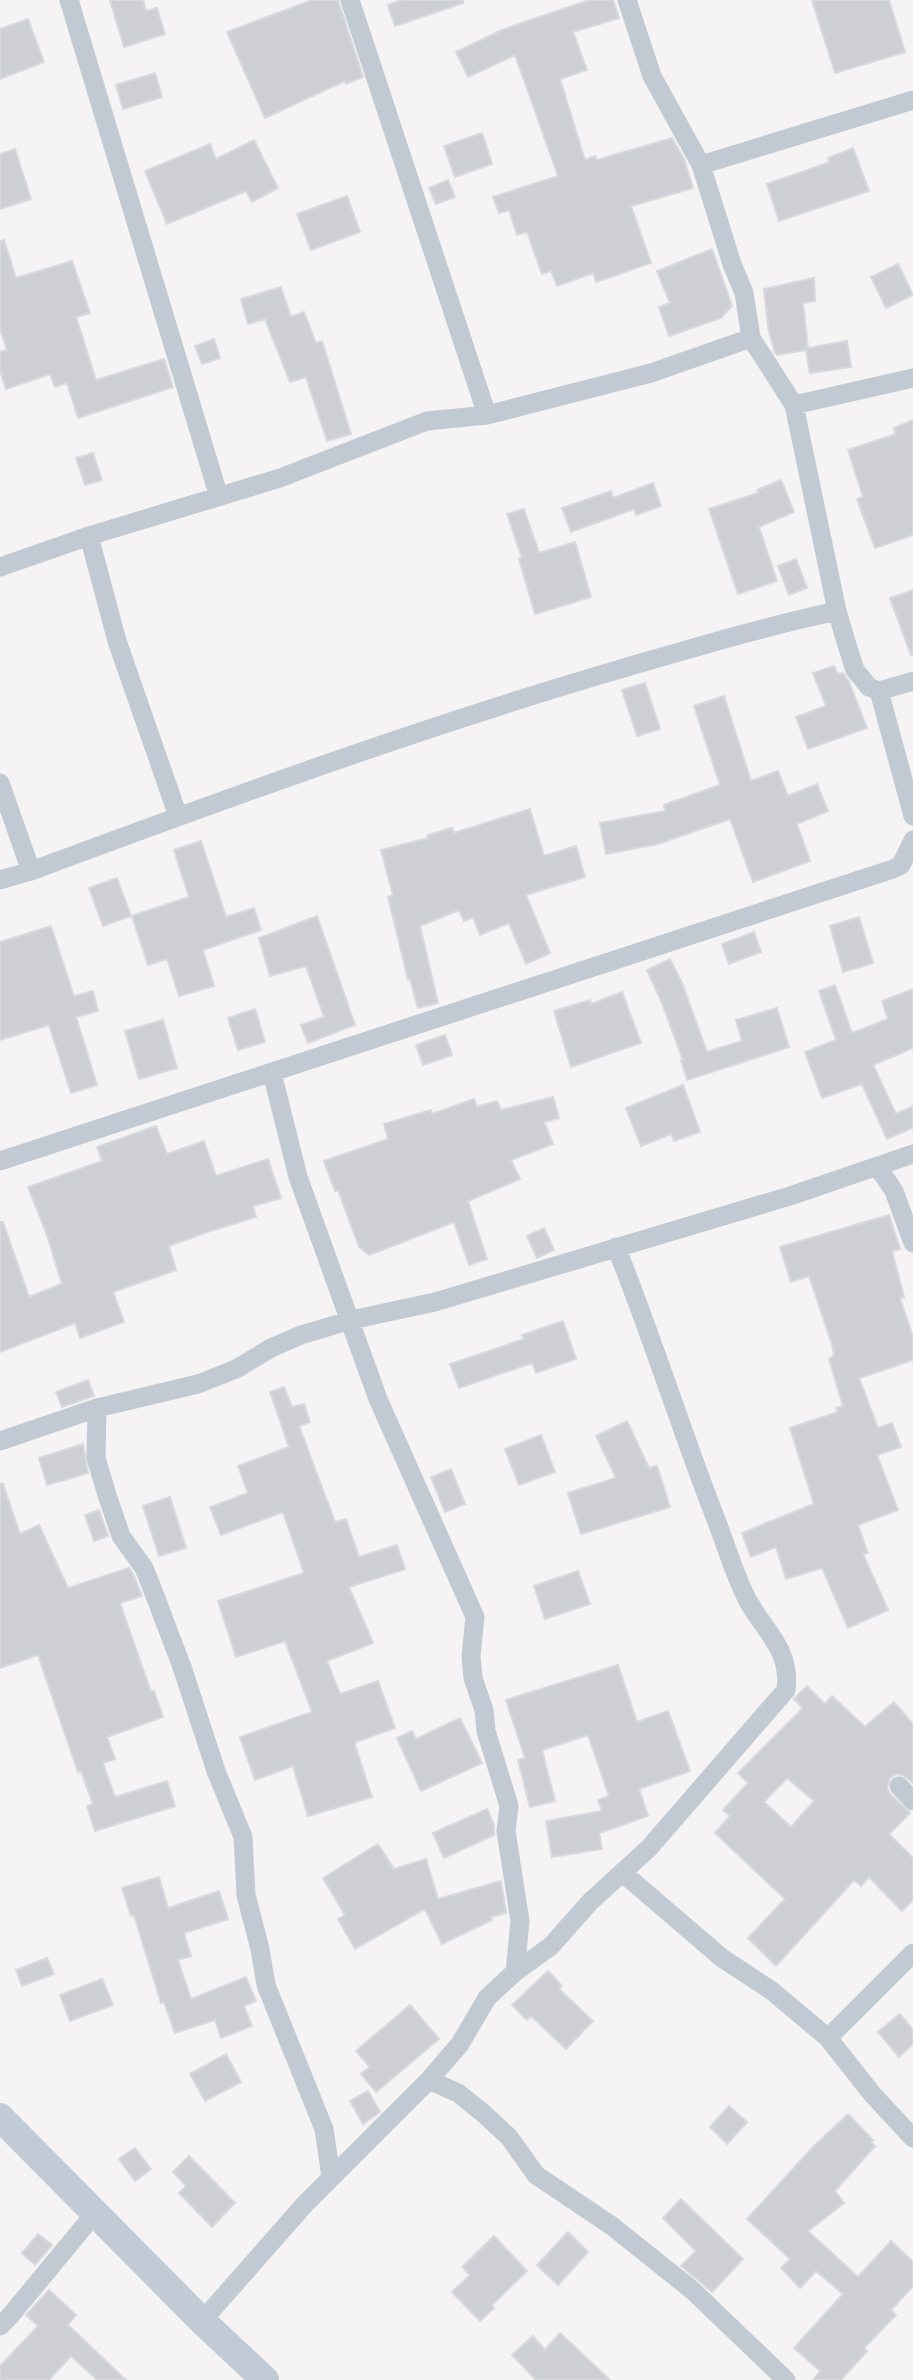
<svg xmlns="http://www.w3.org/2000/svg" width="913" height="2380" font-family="Inter,sans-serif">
<rect width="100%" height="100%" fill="#f5f3f3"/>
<!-- building -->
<path fill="#cdcfd5" stroke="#d7d9de" stroke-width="2" fill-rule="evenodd" d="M 110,0 L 143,0 L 146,11 L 157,8 L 165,34 L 124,47 Z
M 312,0 L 338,0 L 363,77 L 346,84 L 345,81 L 265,118 L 227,32 Z
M 401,0 L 463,0 L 463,3 L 395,26 L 388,5 Z
M 589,0 L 613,0 L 619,18 L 573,32 L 587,70 L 560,79 L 585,160 L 595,156 L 597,160 L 672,138 L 684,159 L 693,188 L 631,206 L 651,263 L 596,282 L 593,273 L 557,286 L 551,271 L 542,274 L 527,232 L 517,235 L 509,210 L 499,213 L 493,197 L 558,176 L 515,55 L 468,77 L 456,52 L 502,30 Z
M 812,0 L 889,0 L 905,52 L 835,73 Z
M 28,19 L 44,62 L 0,79 L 0,29 Z
M 155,73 L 162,97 L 123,109 L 116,85 Z
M 482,133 L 492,164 L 455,177 L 444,146 Z
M 254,140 L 278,188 L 252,202 L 246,191 L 167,224 L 145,171 L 210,144 L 216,159 Z
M 853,148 L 869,191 L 779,221 L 767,184 L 830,162 L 828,158 Z
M 15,149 L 31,199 L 0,209 L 0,154 Z
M 448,180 L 455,197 L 436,204 L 429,188 Z
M 347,196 L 360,232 L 311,250 L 297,214 Z
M 4,240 L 16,278 L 72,261 L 90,313 L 76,317 L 96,380 L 164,359 L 173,387 L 78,418 L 67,383 L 55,387 L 50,374 L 6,389 L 0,371 L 0,352 L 7,350 L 0,329 L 0,241 Z
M 712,249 L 732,306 L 721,318 L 669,336 L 659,307 L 670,303 L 657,271 Z
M 898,264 L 913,295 L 886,308 L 871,277 Z
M 814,278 L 815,301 L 803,303 L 808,348 L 847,341 L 851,367 L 810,373 L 806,350 L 777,355 L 775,353 L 768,327 L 764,289 Z
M 281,287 L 291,317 L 304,312 L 316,343 L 322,341 L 351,434 L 327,441 L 306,377 L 290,382 L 265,319 L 248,324 L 241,299 Z
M 214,339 L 220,358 L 202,364 L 195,346 Z
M 913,420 L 913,535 L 875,548 L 857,499 L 863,497 L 848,450 L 896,434 L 894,428 Z
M 93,453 L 102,480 L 85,485 L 76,458 Z
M 781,480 L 794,512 L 759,527 L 777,581 L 738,594 L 709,509 L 758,493 L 757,490 Z
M 653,483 L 661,506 L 636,515 L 634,509 L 571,532 L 562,508 L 611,491 L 613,498 Z
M 524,509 L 539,553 L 575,542 L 591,597 L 535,614 L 519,559 L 522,558 L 507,514 Z
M 796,559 L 807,588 L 789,595 L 778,566 Z
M 913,590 L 913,654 L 911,655 L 890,598 Z
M 834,666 L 838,674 L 843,673 L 849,682 L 867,728 L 808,749 L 796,717 L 826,706 L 813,673 Z
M 645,683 L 660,729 L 637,736 L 622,690 Z
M 724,696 L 751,781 L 778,771 L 788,796 L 817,784 L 828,811 L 797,824 L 810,861 L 753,882 L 730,819 L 658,844 L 606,854 L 600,823 L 665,811 L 664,805 L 720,785 L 694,706 Z
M 530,809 L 544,856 L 576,846 L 585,877 L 526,895 L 550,953 L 526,964 L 509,923 L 480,935 L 473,917 L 464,921 L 459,910 L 420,926 L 438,1003 L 418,1008 L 410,979 L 408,979 L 388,897 L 393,895 L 381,850 L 428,838 L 428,835 L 452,828 L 454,833 Z
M 201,841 L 226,917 L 254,908 L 261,930 L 203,950 L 214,986 L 179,996 L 167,959 L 148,965 L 132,916 L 189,897 L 174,850 Z
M 117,878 L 131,916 L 103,926 L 89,888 Z
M 317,916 L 355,1025 L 308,1043 L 301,1025 L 324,1017 L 306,966 L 270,976 L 259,938 Z
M 859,917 L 873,963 L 843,972 L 830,926 Z
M 51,926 L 74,996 L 93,991 L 98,1011 L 76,1017 L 97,1085 L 71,1093 L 49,1025 L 0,1040 L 0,942 Z
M 754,932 L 761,952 L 729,964 L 722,944 Z
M 670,959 L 682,983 L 707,1052 L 742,1041 L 736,1020 L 777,1008 L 789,1047 L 687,1080 L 681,1060 L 683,1060 L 662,1003 L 647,970 Z
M 835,985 L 852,1033 L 888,1019 L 882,1001 L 913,989 L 913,1048 L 873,1065 L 896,1114 L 913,1106 L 913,1128 L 887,1139 L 862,1084 L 822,1098 L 805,1052 L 836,1040 L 819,991 Z
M 622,992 L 641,1043 L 571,1067 L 554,1011 L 590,1000 L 591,1004 Z
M 255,1009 L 265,1042 L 238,1050 L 228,1018 Z
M 163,1020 L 177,1068 L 139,1079 L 125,1031 Z
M 445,1035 L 452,1055 L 423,1065 L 416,1045 Z
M 683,1085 L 700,1132 L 674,1141 L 671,1134 L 641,1146 L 626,1108 Z
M 553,1097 L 559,1118 L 544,1122 L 553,1144 L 511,1160 L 520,1179 L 468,1201 L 487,1259 L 469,1265 L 454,1222 L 369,1255 L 359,1247 L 338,1190 L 335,1191 L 324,1161 L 388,1139 L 384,1124 L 431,1110 L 432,1114 L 474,1099 L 477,1107 L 497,1101 L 501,1110 Z
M 156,1126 L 167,1154 L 204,1141 L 216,1176 L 268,1159 L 281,1198 L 253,1206 L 256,1217 L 204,1233 L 169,1246 L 176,1270 L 113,1292 L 124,1322 L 80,1338 L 75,1323 L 0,1352 L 0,1222 L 3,1222 L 29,1297 L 62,1284 L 47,1235 L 28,1187 L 102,1161 L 97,1147 Z
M 889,1215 L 900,1249 L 892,1251 L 904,1297 L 900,1298 L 913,1337 L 913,1360 L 859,1378 L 878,1428 L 892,1423 L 901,1447 L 877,1455 L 898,1510 L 858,1525 L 868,1553 L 863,1554 L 888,1610 L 848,1628 L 822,1568 L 786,1579 L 776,1547 L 751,1557 L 742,1533 L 814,1504 L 790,1428 L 838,1412 L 836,1408 L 843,1406 L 829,1359 L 834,1355 L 832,1344 L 809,1276 L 791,1282 L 780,1247 Z
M 544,1228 L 554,1250 L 537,1258 L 527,1236 Z
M 563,1321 L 576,1359 L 536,1373 L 532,1363 L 459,1388 L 450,1364 L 524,1339 L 522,1335 Z
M 88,1380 L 94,1396 L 62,1407 L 56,1392 Z
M 284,1387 L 292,1407 L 304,1404 L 310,1422 L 299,1426 L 335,1522 L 346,1519 L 359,1557 L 397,1545 L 405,1569 L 349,1587 L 373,1643 L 327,1661 L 340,1694 L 378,1681 L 395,1728 L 356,1742 L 355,1745 L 372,1797 L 308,1816 L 293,1766 L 255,1780 L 240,1737 L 312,1712 L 285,1641 L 236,1657 L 218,1601 L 304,1573 L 283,1512 L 221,1535 L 210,1507 L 248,1493 L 238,1466 L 289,1447 L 270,1392 Z
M 627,1421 L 649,1468 L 657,1466 L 670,1507 L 581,1534 L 568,1493 L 616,1478 L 596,1436 Z
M 541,1435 L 555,1472 L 519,1485 L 505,1449 Z
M 83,1444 L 88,1473 L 47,1485 L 39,1458 Z
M 451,1469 L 465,1504 L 445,1512 L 431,1477 Z
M 0,1484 L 3,1484 L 20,1534 L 39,1525 L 68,1588 L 129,1568 L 133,1574 L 142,1596 L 120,1603 L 151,1692 L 154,1691 L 163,1717 L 107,1737 L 115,1759 L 103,1763 L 115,1797 L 167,1781 L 175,1806 L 95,1831 L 87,1806 L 93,1804 L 81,1771 L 78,1772 L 38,1655 L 0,1668 Z
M 170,1497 L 186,1548 L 159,1556 L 143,1506 Z
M 99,1510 L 108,1536 L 94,1541 L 85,1515 Z
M 578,1571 L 590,1604 L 545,1619 L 534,1586 Z
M 618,1665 L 637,1722 L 668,1711 L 690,1771 L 639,1789 L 648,1816 L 599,1833 L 602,1849 L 552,1857 L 546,1821 L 602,1811 L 598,1800 L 609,1796 L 588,1735 L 542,1750 L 555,1801 L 530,1807 L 518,1760 L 525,1758 L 506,1700 Z
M 807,1686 L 825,1704 L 832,1696 L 865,1727 L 894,1702 L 913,1724 L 913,1783 L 903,1775 L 897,1774 L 890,1778 L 887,1788 L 890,1794 L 910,1813 L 889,1834 L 913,1858 L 913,1900 L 902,1911 L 869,1877 L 861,1886 L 854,1880 L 776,1966 L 748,1938 L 785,1899 L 715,1833 L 730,1816 L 723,1810 L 748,1783 L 738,1773 L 803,1708 L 794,1699 ZM 787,1778 L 814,1801 L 791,1827 L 764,1802 Z
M 460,1718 L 482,1763 L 421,1791 L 397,1738 L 412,1731 L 416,1739 Z
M 487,1809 L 494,1825 L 494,1835 L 444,1858 L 433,1833 Z
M 378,1844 L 394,1869 L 426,1859 L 438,1899 L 501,1881 L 506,1913 L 491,1917 L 492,1920 L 442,1944 L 425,1909 L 355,1949 L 338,1919 L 345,1915 L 323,1878 Z
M 159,1877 L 168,1908 L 219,1891 L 228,1919 L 184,1933 L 191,1956 L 178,1960 L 191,1999 L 246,1977 L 256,2001 L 244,2006 L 252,2026 L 221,2038 L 215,2020 L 175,2033 L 164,2002 L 161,2003 L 134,1915 L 131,1916 L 122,1888 Z
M 47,1958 L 54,1974 L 22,1986 L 16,1970 Z
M 548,1971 L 562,1986 L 559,1989 L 593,2021 L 566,2049 L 531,2016 L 527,2020 L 512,2005 Z
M 102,1979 L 113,2005 L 70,2021 L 60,1995 Z
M 410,2005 L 439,2039 L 376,2092 L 361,2074 L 370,2067 L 356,2051 Z
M 900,2014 L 913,2030 L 913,2044 L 899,2057 L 878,2032 Z
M 226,2054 L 241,2082 L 205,2101 L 190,2074 Z
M 368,2091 L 380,2112 L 363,2124 L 350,2101 Z
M 729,2106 L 747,2122 L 727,2144 L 710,2127 Z
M 848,2114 L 873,2140 L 871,2142 L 875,2146 L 835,2191 L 844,2203 L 808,2231 L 858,2277 L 891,2241 L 913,2262 L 913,2286 L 891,2310 L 896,2315 L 864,2348 L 867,2351 L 841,2380 L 813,2380 L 820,2371 L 794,2348 L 843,2294 L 816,2271 L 800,2288 L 781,2268 L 790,2259 L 747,2219 L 812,2148 Z
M 135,2148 L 151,2169 L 135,2181 L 119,2159 Z
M 189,2156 L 235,2203 L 212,2227 L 179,2193 L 186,2186 L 173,2172 Z
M 681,2199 L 743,2259 L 712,2292 L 681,2266 L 696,2251 L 663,2218 Z
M 568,2232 L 588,2252 L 558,2285 L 537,2265 Z
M 38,2234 L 52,2245 L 35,2265 L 22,2253 Z
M 494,2236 L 527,2271 L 492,2305 L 494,2308 L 480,2321 L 452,2292 L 470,2275 L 462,2267 Z
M 49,2290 L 76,2315 L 68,2325 L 126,2380 L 97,2380 L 71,2356 L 49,2380 L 0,2380 L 0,2366 L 38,2326 L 26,2315 Z
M 560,2333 L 610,2380 L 536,2380 L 512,2355 L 533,2336 L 545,2350 Z"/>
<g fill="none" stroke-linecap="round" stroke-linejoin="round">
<!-- minor -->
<path stroke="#c1cad2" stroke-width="19" d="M 69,0 L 219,497
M 350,0 L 487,415
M 627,0 L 652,76 L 701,165 L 732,264 L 744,293 L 751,338 L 794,405 L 837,611 L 847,645 L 855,670 L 869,687 L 879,691 L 913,816
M 701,165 L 913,100
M 794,405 L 913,378
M 89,536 L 117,641 L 178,816
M 0,567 L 89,536 L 280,478 L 427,421 L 487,415 L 651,373 L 751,338
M 879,691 L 913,681
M 0,783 L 31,871
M 0,880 L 31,871 C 225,799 419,728 617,670 C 690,649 762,627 837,611
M 272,1073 L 298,1177 L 378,1399 L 475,1617 L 471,1656 L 473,1678 L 484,1710 L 486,1731 L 509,1806 L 506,1831 L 520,1921 L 515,1972
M 0,1161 L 893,869 L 901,865 L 913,840
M 877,1166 L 894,1191 L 913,1243
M 97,1408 L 96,1458 L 107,1495 L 121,1536 L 144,1568 L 152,1588 L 182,1667 L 216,1771 L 243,1837 L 246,1895 L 260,1949 L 266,1985 L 324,2129 L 331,2177
M 0,1441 L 97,1408 L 198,1384 L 236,1369 L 271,1348 L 301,1335 L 351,1320 L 435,1302 L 790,1196 L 913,1154
M 899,1786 L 913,1801
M 624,1874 L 722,1958 L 772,1991 L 828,2038 L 873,2095 L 913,2138
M 828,2038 L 913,1953
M 429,2080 L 458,2093 L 483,2113 L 509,2137 L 536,2175 L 612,2226 L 692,2290 L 786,2380
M 202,2321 L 305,2204 L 429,2080 L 460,2044 L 487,1998 L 515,1972 L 551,1946 L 590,1902 L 649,1848 L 786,1690 C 791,1650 766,1633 748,1601 C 734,1575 726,1544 715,1517 C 680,1427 652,1336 616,1247
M 0,2326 L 10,2316 L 96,2212"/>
<!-- secondary -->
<path stroke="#c1cbd6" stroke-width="28" d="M 0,2117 L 202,2321 L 265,2380"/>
</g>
</svg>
